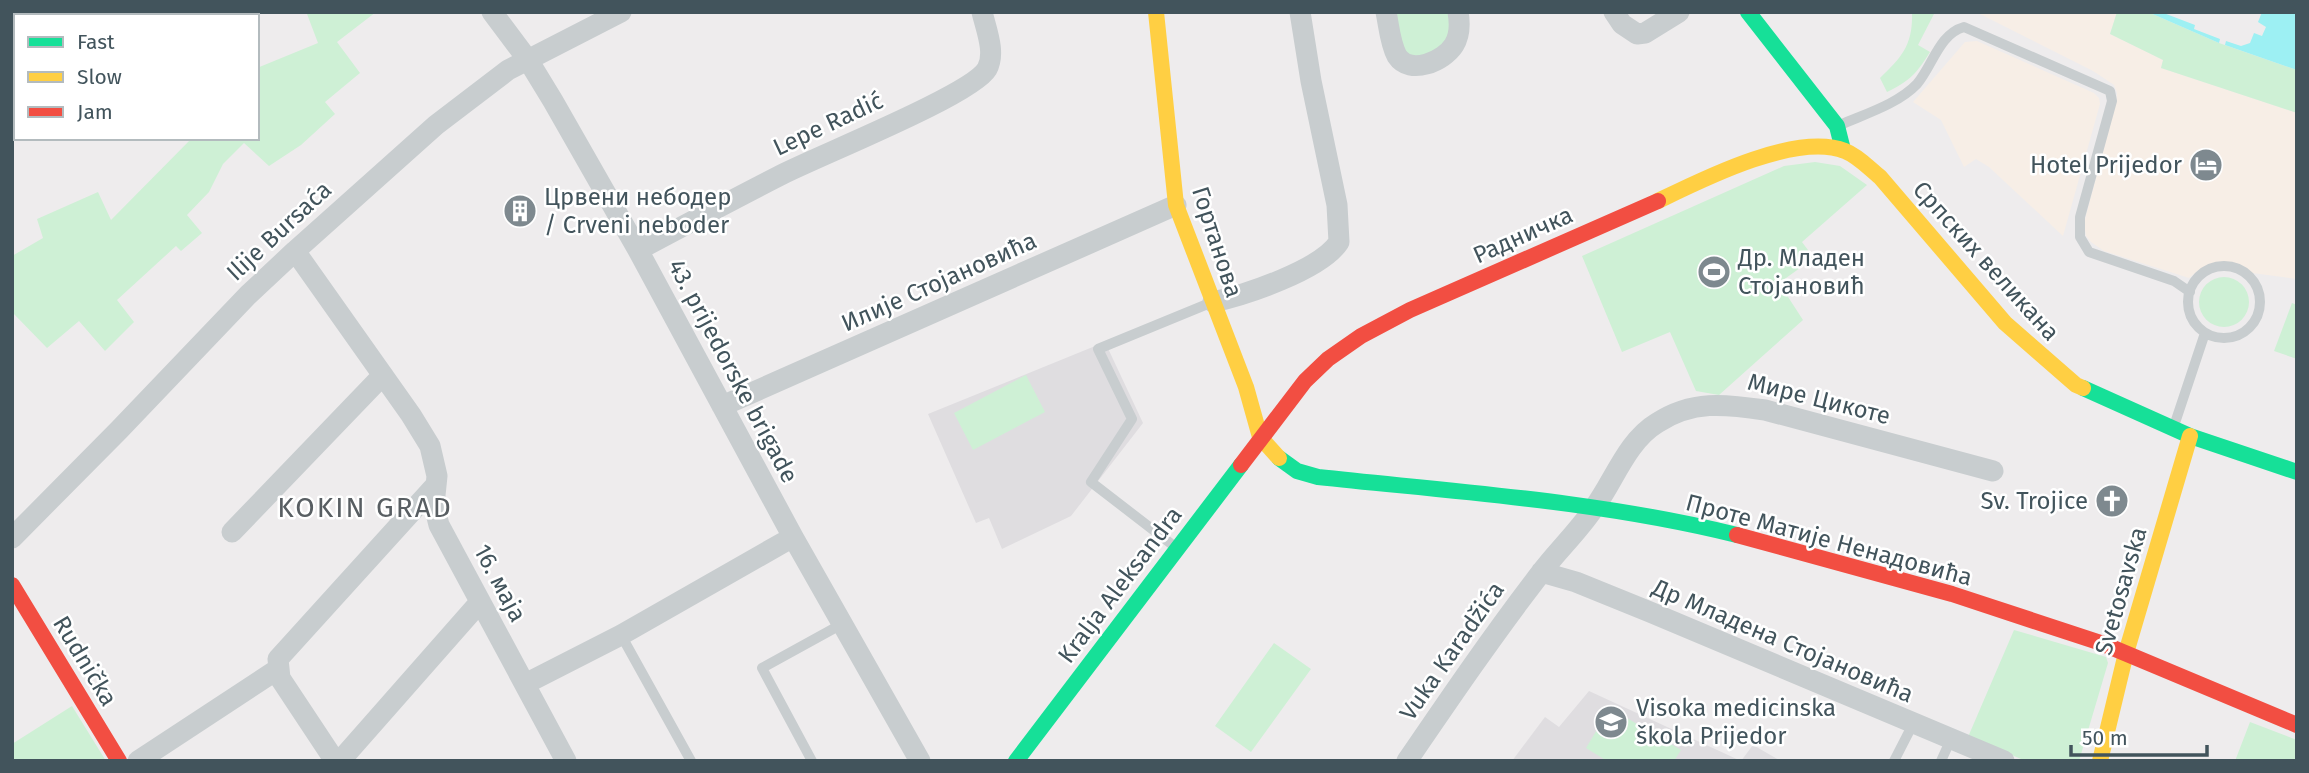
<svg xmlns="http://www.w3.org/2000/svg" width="2309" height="773" font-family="'Fira Sans',sans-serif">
<rect width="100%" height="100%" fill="#eeeced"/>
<!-- commercial -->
<path fill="#f7eee6" d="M 1976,12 L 2117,12 L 2110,34 L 2163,60 L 2161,68 L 2297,113 L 2297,279 L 2245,272 L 2214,263 L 2200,269 L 2189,278 L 2104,251 L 2091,242 L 2086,236 L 2084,223 L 2116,103 L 2117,93 L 2114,85 L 2093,71 Z
M 1977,41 L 2094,93 L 2099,98 L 2100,104 L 2063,236 L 1989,167 L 1976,159 L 1964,167 L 1941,120 L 1913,102 L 1965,42 Z"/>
<!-- education -->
<path fill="#dfdde0" d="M 1105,342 L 1143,423 L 1071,516 L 1002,549 L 989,518 L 976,523 L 928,414 Z
M 1589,691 L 1741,761 L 1753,745 L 1781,761 L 1512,761 L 1545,717 L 1559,727 Z"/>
<!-- green -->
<path fill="#cef0d5" d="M 311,12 L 376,12 L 337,42 L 360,73 L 325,102 L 335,114 L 301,145 L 269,166 L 244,143 L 223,164 L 209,192 L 187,215 L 202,233 L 181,251 L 176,246 L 117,300 L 134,322 L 105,351 L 79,321 L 47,348 L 12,312 L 12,256 L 43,238 L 37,219 L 98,192 L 111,220 L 192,138 L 257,138 L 257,68 L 318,43 L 307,14 Z
M 1394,12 L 1451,12 L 1454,25 L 1438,55 L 1406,58 Z
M 1912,12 L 1935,12 L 1918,45 L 1930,52 C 1917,73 1910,81 1887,92 L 1880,78 C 1902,57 1913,45 1912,12 Z
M 2117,12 L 2148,12 L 2219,43 L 2297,70 L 2297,113 L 2161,68 L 2163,60 L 2110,34 Z
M 1815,162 L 1840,166 L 1867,185 L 1802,242 L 1814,258 L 1779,283 L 1803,320 L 1719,395 L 1696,391 L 1670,332 L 1622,352 L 1582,256 L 1784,166 Z
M2199 302a25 25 0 1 1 50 0a25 25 0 1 1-50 0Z
M 2292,303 L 2297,305 L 2297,359 L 2274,351 Z
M 1026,375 L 1045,412 L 973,450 L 954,413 Z
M 2014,630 L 2106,657 L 2108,663 L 2079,761 L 2026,761 L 1968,737 Z
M 1274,643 L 1311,669 L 1251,752 L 1215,726 Z
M 72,706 L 106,761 L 12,761 L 12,744 Z
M 1610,708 L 1681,750 L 1674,761 L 1607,761 L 1586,748 Z
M 2250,722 L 2297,740 L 2297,761 L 2235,761 Z"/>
<!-- water -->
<path fill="#9df0f3" d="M 2148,12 L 2161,12 L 2195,25 L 2194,29 L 2220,39 L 2219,43 Z
M 2262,12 L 2297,12 L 2297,70 L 2225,45 L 2226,41 L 2241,46 L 2250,43 L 2254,33 L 2262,36 L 2266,27 L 2258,22 Z"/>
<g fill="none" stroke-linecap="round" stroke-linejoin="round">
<!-- lane -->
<path stroke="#c8cdcf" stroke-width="10" d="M 135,16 L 143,12
M 12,71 L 16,70
M 1840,125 C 1865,114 1898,104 1917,84 C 1933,65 1939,34 1964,27 L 2110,91 L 2112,101 L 2080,217 L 2080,237 L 2089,252 L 2174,281 L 2190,292
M2188 302a36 36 0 1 1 72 0a36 36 0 1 1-72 0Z
M 2174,426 L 2205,333
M 1174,546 L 1091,482 L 1132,419 L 1098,349 L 1210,303
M 621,635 L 691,761
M 812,761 L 762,668 L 842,624
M 1894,761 L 1913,724
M 1941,761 L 1951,739"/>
<!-- street -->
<path stroke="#c8cdcf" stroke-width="21" d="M 492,12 L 528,60 L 553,101 L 638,250 L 793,537 L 920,761
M 1386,12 C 1389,26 1390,43 1397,56 C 1410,76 1444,61 1454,45 C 1460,35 1460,23 1458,12
M 1614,12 L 1622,24 L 1637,34 L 1645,33 L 1679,12
M 638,250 C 685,225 732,200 779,176 C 815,157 972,95 987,69 C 996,53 986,29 982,12
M 295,251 L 411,415 L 430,446 L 437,476 L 434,505 L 439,525 L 566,761
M 1213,302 C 1245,295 1321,270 1339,242 L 1337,205 L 1311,81 L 1300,12
M 722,406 L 1176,205
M 232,532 L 383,375
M 12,538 L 119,430 L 248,295 L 295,251 L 436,125 L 508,70 L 621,12
M 1541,572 L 1576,582 L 1650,612 L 2004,761
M 525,684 L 621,635 L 793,537
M 138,761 L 278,669
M 335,761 L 280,678 L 278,659 L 434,487
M 340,761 L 480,602
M 1407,761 C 1450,698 1493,635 1540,574 C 1557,551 1578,532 1594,508 C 1614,481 1627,441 1657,423 C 1692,400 1725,404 1765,410 L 1993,471"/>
<!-- fast -->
<path stroke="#16e098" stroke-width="16" d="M 1748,12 L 1837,126 L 1843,150
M 2083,388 L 2190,436 L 2297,472
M 1279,458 L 1297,471 L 1318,477 C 1458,492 1600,501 1737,535
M 1016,761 L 1241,465"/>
<!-- slow -->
<path stroke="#ffcf43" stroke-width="16" d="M 1156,12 L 1176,205 L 1246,387 L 1260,437 L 1279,458
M 1658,201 C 1703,179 1796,132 1845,151 C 1858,156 1869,168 1880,177 L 2005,323 L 2076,385 L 2083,388
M 2100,761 L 2126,653 L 2190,436"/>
<!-- jam -->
<path stroke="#f24e42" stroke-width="16" d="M 1241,465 L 1305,381 L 1328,359 L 1361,336 L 1410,310 L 1658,201
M 1737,535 L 1952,594 L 2101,643 L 2297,725
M 12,585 L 119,761"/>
</g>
<!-- icons -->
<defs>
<symbol id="hotel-disc" viewBox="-11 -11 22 22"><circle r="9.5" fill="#7e898f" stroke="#fff"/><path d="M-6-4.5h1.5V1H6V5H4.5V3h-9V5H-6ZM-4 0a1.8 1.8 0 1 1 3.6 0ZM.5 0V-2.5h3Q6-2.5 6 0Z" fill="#fff"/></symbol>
<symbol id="building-disc" viewBox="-11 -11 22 22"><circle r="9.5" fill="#7e898f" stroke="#fff"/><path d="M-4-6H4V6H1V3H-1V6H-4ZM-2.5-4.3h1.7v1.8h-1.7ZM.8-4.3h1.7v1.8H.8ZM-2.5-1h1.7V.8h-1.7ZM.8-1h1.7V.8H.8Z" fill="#fff"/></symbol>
<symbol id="stadium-disc" viewBox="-11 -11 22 22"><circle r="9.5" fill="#7e898f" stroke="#fff"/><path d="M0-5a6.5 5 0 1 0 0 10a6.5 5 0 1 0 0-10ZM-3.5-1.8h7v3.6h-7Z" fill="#fff"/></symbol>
<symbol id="church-disc" viewBox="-11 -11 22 22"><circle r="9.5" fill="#7e898f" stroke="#fff"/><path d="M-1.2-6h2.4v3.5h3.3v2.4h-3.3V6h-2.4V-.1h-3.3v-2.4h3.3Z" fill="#fff"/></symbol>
<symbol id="school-disc" viewBox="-11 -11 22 22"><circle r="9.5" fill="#7e898f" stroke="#fff"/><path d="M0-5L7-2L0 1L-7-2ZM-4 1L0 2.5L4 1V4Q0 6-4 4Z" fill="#fff"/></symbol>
</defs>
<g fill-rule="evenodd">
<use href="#hotel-disc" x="2187" y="146" width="38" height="38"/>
<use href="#building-disc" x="501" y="192" width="38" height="38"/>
<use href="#stadium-disc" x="1695" y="253" width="38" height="38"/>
<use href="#church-disc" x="2093" y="482" width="38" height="38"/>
<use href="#school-disc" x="1592" y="703" width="38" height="38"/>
</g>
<g text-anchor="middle" stroke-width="5" stroke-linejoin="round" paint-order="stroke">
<!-- street labels -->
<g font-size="24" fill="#42545c" stroke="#fff">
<text transform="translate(828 124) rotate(-25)" y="8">Lepe Radić</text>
<text transform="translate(279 231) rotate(-43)" y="8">Ilije Bursaća</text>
<text transform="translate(1523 235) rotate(-24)" y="8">Радничка</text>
<text transform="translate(1217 242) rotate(72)" y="8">Гортанова</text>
<text transform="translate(1986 261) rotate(48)" y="8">Српских великана</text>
<text transform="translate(939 282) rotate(-24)" y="8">Илије Стојановића</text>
<text transform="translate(733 371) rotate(62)" y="8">43. prijedorske brigade</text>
<text transform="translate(1819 399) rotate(14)" y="8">Мире Цикоте</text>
<text transform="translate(1829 540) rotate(15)" y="8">Проте Матије Ненадовића</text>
<text transform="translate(500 583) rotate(62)" y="8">16. маја</text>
<text transform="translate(1120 585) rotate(-53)" y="8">Kralja Aleksandra</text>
<text transform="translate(2121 591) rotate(-74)" y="8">Svetosavska</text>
<text transform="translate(1783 641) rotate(23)" y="8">Др Младена Стојановића</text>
<text transform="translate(1452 651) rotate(-55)" y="8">Vuka Karadžića</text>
<text transform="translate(85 661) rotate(59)" y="8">Rudnička</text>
</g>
<!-- poi labels -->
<g font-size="24" fill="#42545c" stroke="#fff" text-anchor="start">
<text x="2182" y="173" text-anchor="end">Hotel Prijedor</text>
<text x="544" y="205">Црвени небодер<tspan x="544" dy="28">/ Crveni neboder</tspan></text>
<text x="1738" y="266">Др. Младен<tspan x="1738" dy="28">Стојановић</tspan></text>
<text x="2088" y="509" text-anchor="end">Sv. Trojice</text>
<text x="1636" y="716">Visoka medicinska<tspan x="1636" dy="28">škola Prijedor</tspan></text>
</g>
<!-- quarter labels -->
<g font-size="28" letter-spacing="2" fill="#585e62" stroke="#fff">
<text x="365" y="517">KOKIN GRAD</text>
</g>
</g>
<!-- border -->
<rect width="2309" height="773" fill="none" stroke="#42545c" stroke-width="28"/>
<!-- legend -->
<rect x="14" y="14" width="245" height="126" fill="#ffffff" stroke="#b3bbbe" stroke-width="2"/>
<rect x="28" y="37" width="35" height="10" fill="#16e098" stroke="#b3bbbe" stroke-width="2"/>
<text x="77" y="49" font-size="21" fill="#42545c">Fast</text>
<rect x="28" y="72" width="35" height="10" fill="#ffcf43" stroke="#b3bbbe" stroke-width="2"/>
<text x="77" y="84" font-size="21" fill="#42545c">Slow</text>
<rect x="28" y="107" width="35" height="10" fill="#f24e42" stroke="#b3bbbe" stroke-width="2"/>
<text x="77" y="119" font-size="21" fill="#42545c">Jam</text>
<!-- scale -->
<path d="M2071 745v10h136v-10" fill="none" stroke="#42545c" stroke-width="3.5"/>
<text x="2082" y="745" font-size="21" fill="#42545c" stroke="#ffffff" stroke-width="5" paint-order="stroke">50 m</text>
</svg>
